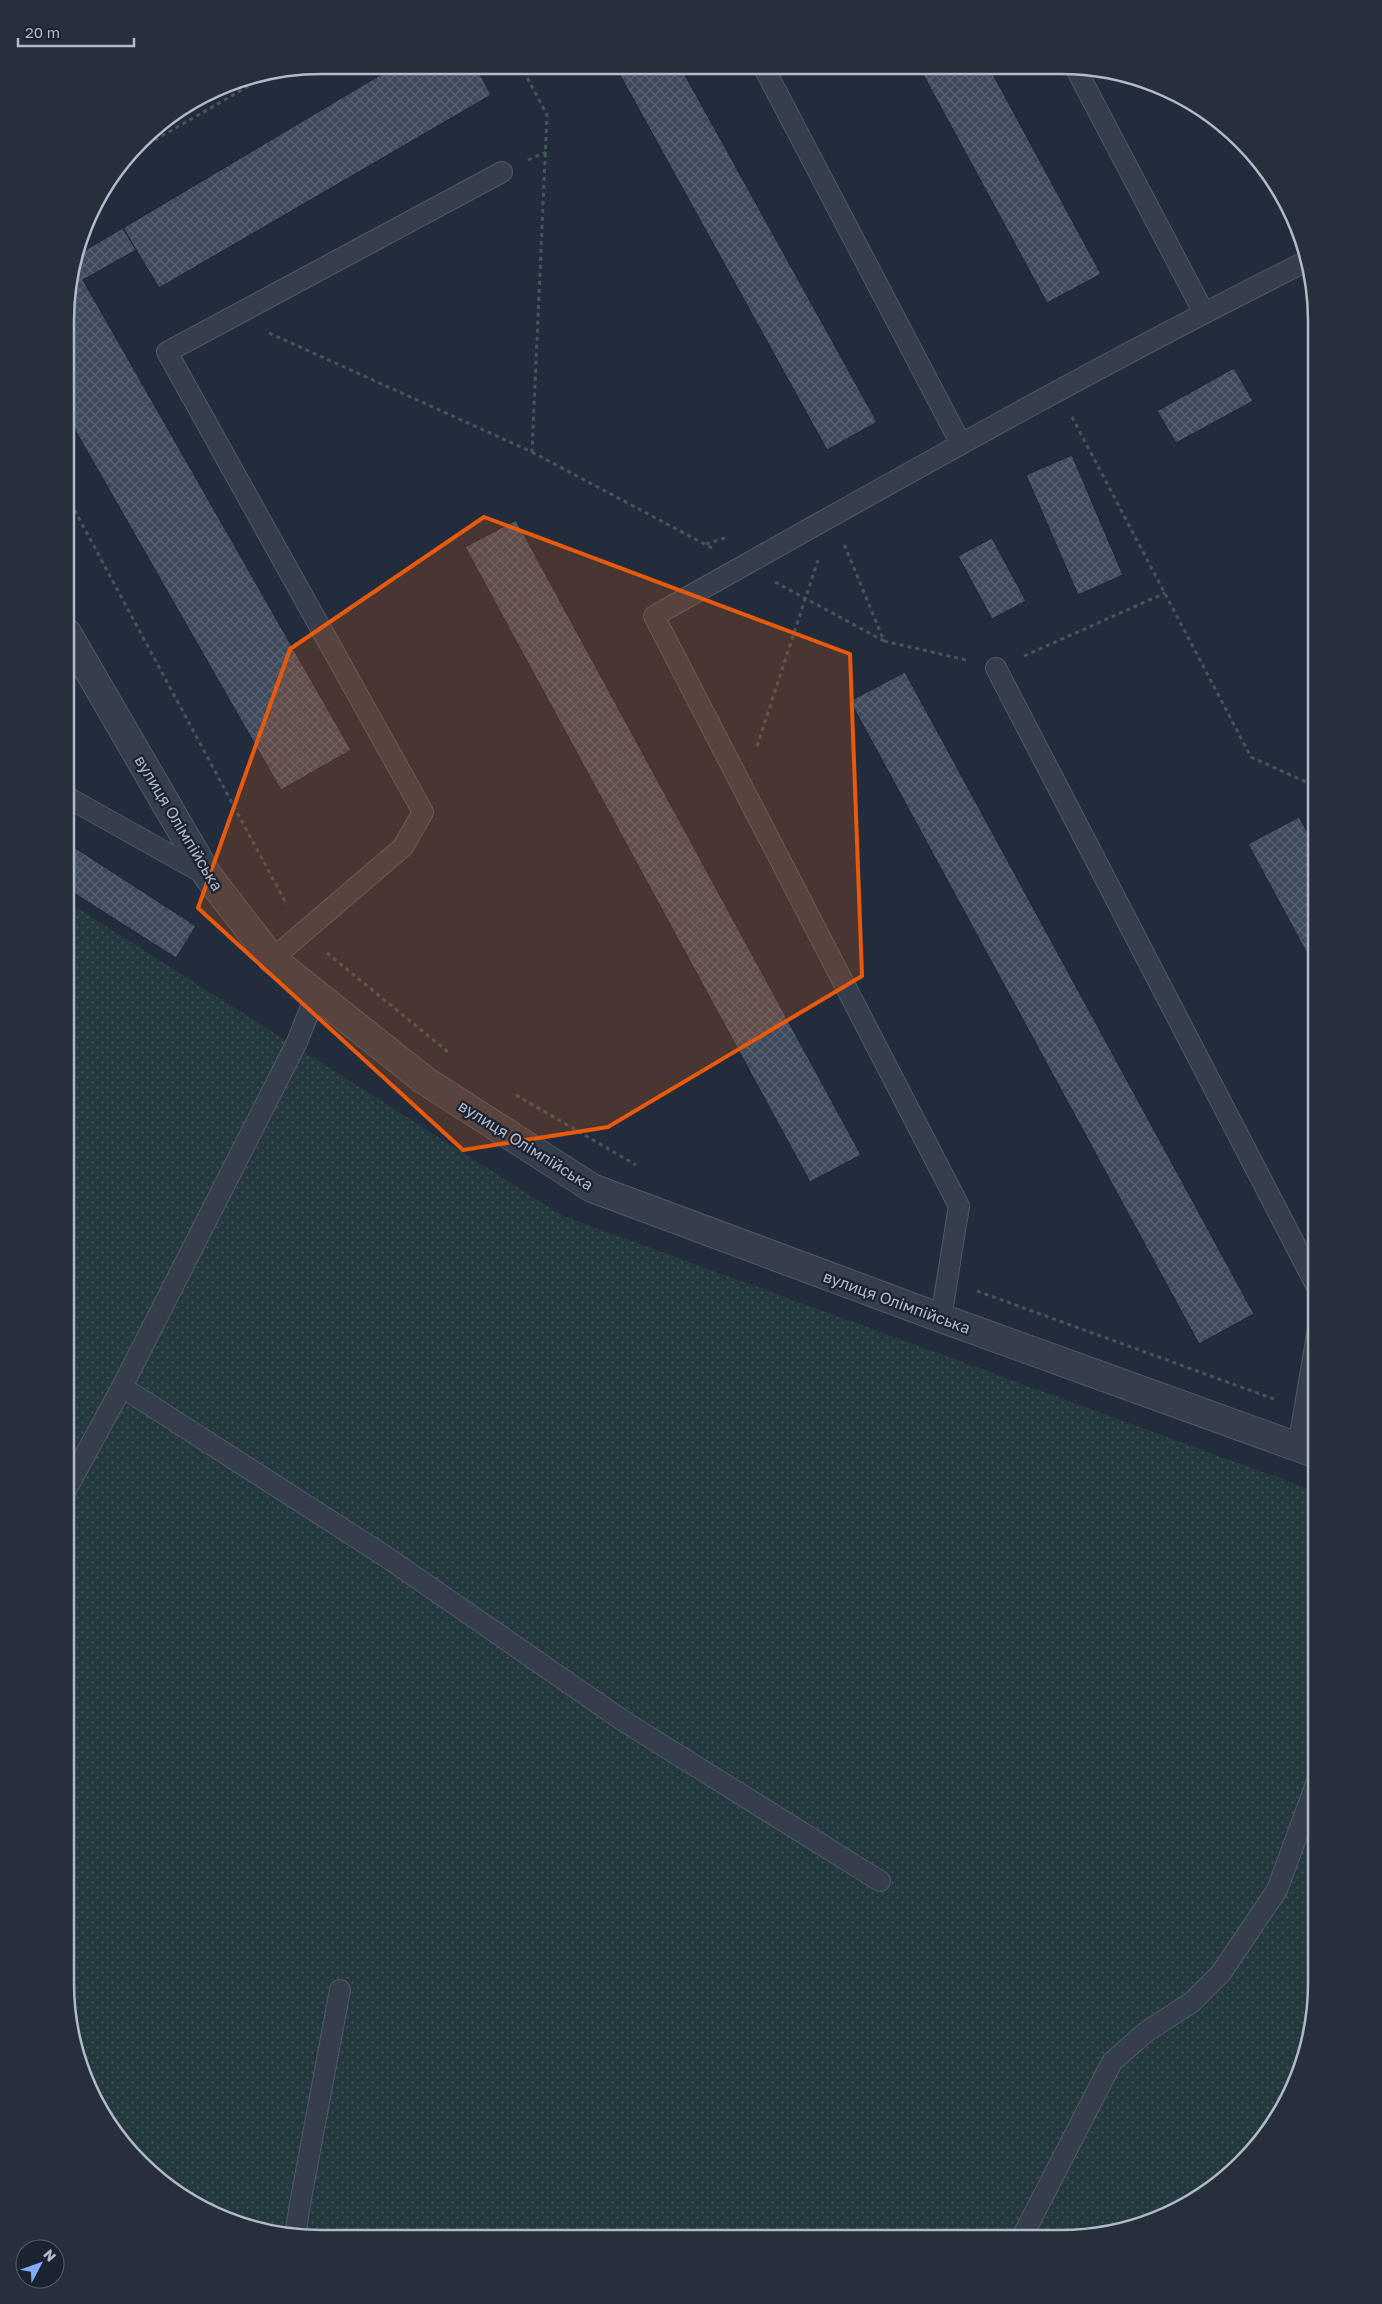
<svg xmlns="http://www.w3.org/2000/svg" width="1382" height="2304" font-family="'Golos Text',sans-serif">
<defs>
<pattern id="park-dots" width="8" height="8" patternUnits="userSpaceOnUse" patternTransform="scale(1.25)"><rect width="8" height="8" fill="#24393e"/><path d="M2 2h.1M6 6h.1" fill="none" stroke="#415458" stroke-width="1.8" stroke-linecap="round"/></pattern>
<pattern id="building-cross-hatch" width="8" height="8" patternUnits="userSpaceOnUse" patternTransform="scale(1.25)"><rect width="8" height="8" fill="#3e4a5c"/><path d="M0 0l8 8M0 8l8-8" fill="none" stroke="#586272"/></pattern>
</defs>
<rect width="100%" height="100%" fill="#222c3d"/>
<!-- park -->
<path fill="url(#park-dots)" d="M 66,901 L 563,1216 L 1317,1492 L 1316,2000 L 1303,2066 L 1264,2139 L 1217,2186 L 1159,2220 L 1062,2239 L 288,2237 L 223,2220 L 165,2186 L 118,2139 L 84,2081 L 65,1983 Z"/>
<!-- building -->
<path fill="url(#building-cross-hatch)" stroke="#1d2533" d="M 397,65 L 475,65 L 491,95 L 159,288 L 123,228 Z
M 615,66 L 680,66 L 877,422 L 827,450 Z
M 919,67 L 989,67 L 1101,274 L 1047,303 Z
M 123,228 L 136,250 L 83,280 L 351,750 L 281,790 L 67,416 L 67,288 L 77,255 Z
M 1234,368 L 1253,401 L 1176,443 L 1157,411 Z
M 1072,455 L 1123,575 L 1078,595 L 1026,475 Z
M 516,520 L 861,1155 L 810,1182 L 465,547 Z
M 992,538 L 1026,601 L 992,619 L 958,556 Z
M 1317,593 L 1317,605 L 1312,596 Z
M 905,672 L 1254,1314 L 1199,1344 L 850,701 Z
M 1299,817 L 1317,849 L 1317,972 L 1248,844 Z
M 66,842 L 196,926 L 176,958 L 66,888 Z"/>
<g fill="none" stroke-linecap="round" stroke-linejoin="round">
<defs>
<path id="lane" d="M 763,66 L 961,444
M 1075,67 L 1204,313
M 996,668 L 1317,1287
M 67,797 L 208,876
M 272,959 L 403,847 L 423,812 L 167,352 L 502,172
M 941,1318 L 959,1206 L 654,616 C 870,495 1084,372 1305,262
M 122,1387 L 385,1556 L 625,1722 L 880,1881
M 1298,1447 L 1317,1335
M 66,1490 L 122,1387 L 297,1042 L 316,994
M 295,2237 L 300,2204 L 340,1990
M 1021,2239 L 1112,2062 L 1146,2032 L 1192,2002 L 1221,1973 L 1277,1890 L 1317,1781"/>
<path id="street" d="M 67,633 L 208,876 L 272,959 L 424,1080 L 592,1188 L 941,1318 L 1317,1454"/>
</defs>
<!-- lane casing -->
<use href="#lane" stroke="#515967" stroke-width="22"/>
<!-- street casing -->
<use href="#street" stroke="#515967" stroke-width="30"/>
<!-- path -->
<path stroke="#42565b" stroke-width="3" stroke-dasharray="4 4" stroke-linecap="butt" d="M 134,152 L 266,76
M 528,160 L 546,152
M 269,333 L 532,452 L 547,115 L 521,66
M 1072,417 L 1251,757 L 1317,787
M 532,452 L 712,548
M 67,496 L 287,905
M 706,544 L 728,537
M 775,582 L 884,641 L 844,544
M 884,641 L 966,660
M 1024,656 L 1165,593
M 757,746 L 818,560
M 327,953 L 448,1052
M 516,1095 L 636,1165
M 977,1291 L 1274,1399"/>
<!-- lane -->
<use href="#lane" stroke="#363e4d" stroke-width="20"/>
<!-- street -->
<use href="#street" stroke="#363e4d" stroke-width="28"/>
</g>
<!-- marked area -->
<path fill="#e8590c" fill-opacity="0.2" stroke="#e8590c" stroke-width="4" stroke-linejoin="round" d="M 484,517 L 850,654 L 862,976 L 608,1127 L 463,1150 L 198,908 L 290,649 Z"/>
<g text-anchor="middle" stroke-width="4.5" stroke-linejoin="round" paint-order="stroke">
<!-- street labels -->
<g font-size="16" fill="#b2b9c8" stroke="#1b2331">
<text transform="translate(179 823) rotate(59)" y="6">вулиця Олімпійська</text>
<text transform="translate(526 1145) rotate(32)" y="6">вулиця Олімпійська</text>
<text transform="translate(897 1302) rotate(20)" y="6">вулиця Олімпійська</text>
</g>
</g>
<!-- crop -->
<path d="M0 0H1382V2304H0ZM321 74H1061A247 247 0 0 1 1308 321V1983A247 247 0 0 1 1061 2230H321A247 247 0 0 1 74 1983V321A247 247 0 0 1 321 74Z" fill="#272f3d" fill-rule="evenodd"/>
<path fill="none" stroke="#b2b9c8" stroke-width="2.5" d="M321 74H1061A247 247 0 0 1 1308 321V1983A247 247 0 0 1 1061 2230H321A247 247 0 0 1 74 1983V321A247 247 0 0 1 321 74Z"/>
<!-- north arrow -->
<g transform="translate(40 2264) rotate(49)"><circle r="24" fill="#1b2331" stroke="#575f6d"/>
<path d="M0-4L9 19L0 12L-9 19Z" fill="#84abfa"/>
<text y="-8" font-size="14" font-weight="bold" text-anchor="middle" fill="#b2b9c8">N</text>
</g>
<!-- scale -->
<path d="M18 38v8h116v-8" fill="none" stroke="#b2b9c8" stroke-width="2.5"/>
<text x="25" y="38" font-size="15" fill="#b2b9c8" stroke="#1b2331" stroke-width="4" paint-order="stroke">20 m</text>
</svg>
